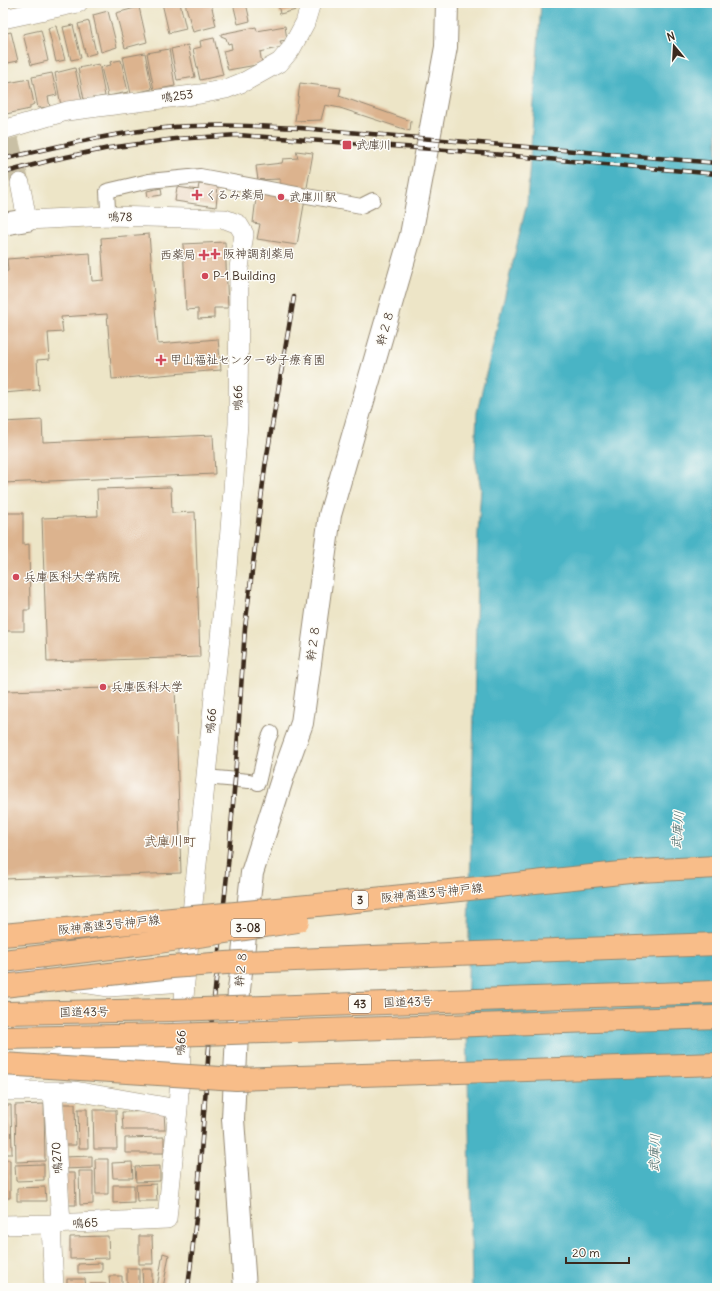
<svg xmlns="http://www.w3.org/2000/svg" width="720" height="1291" font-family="Delius,'Klee One',sans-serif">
<rect width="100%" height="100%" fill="#fdfcf7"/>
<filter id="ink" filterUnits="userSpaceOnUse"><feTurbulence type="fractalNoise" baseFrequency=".025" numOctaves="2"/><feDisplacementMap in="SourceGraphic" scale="8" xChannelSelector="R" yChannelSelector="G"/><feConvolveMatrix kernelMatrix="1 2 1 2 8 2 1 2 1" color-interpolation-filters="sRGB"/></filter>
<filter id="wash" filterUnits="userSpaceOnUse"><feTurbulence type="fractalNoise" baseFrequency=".012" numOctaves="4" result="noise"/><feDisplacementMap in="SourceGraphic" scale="16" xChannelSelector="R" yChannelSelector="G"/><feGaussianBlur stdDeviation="0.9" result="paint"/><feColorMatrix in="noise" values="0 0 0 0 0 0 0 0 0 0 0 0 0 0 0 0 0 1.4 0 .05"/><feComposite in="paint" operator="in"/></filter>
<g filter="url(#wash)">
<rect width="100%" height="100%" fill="#ede5c7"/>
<!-- water -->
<path fill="#48b4c5" stroke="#426f72" d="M 541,3 L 717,3 L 717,1288 L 472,1288 L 467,1023 L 478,533 L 481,489 L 475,457 L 477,412 L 527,203 Z"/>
<g id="blocks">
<!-- building -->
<path fill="#dcb38e" d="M 162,3 L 180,3 L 186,29 L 169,33 Z
M 185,3 L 211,3 L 216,26 L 193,32 Z
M 233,3 L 246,3 L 250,21 L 238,24 Z
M 278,3 L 294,3 L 296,10 L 280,14 Z
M 139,7 L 147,42 L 125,48 L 116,13 Z
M 108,11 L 117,47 L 101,52 L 93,15 Z
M 89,21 L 96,53 L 86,56 L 78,24 Z
M 73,25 L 81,58 L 71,60 L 63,27 Z
M 56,26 L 65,60 L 56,62 L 48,28 Z
M 285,26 L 287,40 L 280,41 L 282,47 L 260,52 L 262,64 L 228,70 L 223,51 L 232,49 L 231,43 L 228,44 L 226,38 L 221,36 L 221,34 L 256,27 L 257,31 Z
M 41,30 L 48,61 L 31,65 L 23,34 Z
M 11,32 L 18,61 L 3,64 L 3,34 Z
M 214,38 L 223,75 L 200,80 L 193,49 L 201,47 L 200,41 Z
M 188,45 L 195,77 L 177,80 L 171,49 Z
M 169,49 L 175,86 L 154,90 L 147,53 Z
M 145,53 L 152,89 L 131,94 L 123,57 Z
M 121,60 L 128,92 L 108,96 L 101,67 L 111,65 L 110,62 Z
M 99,64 L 105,96 L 84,100 L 78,68 Z
M 75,68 L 82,101 L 61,106 L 55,73 Z
M 52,73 L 57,95 L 48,97 L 50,107 L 38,108 L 32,77 Z
M 29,79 L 34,104 L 30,106 L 30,109 L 6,114 L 3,95 L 3,84 Z
M 300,83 L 341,88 L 339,96 L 411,121 L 410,131 L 340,108 L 325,105 L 321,120 L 295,121 Z
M 296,151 L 313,153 L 297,245 L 257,239 L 260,224 L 253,223 L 258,181 L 280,186 L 280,179 L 258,180 L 256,166 L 282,163 L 283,159 L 298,158 Z
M 199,184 L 218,186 L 216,207 L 175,201 L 177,187 L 198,190 Z
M 161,188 L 162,195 L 148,197 L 147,191 Z
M 149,234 L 158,344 L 218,339 L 221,370 L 112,379 L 107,314 L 61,317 L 63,332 L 48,333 L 50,359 L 37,360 L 39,390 L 3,393 L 3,272 L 8,271 L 7,259 L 90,253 L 92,281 L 104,280 L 101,238 Z
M 225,242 L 228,308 L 214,308 L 214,318 L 198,319 L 198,309 L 186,310 L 183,244 Z
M 42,420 L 43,442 L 213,435 L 215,474 L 3,483 L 3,422 Z
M 171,487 L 172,513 L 195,512 L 200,657 L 47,662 L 42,518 L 98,516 L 97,489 Z
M 3,513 L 23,513 L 23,545 L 29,544 L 30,610 L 24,610 L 24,631 L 3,631 Z
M 5,672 L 6,691 L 175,686 L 181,873 L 3,879 L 3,673 Z
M 44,1104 L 45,1161 L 16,1162 L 15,1105 Z
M 62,1104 L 75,1104 L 76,1145 L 63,1145 Z
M 3,1105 L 11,1105 L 12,1154 L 3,1154 Z
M 78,1109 L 87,1109 L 88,1148 L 79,1148 Z
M 93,1110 L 116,1110 L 117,1149 L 94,1149 Z
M 164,1111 L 165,1130 L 123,1130 L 122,1112 Z
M 164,1137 L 164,1153 L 125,1153 L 125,1138 Z
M 92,1156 L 92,1168 L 63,1169 L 63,1157 Z
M 95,1159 L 108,1159 L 108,1194 L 96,1194 Z
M 3,1160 L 10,1160 L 10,1198 L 3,1198 Z
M 132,1162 L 133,1178 L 113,1178 L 112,1163 Z
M 44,1164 L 44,1180 L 16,1181 L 15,1165 Z
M 160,1166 L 160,1181 L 136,1182 L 135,1167 Z
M 79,1171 L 93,1171 L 93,1204 L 80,1205 Z
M 65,1173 L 75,1173 L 76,1205 L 66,1205 Z
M 156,1184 L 157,1201 L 137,1201 L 136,1185 Z
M 113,1185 L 134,1185 L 134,1202 L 113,1203 Z
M 45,1187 L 46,1201 L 17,1201 L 17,1188 Z
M 108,1236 L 109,1258 L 70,1259 L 70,1237 Z
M 139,1236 L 152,1236 L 153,1264 L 139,1264 Z
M 163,1253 L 169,1255 L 163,1288 L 157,1288 Z
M 102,1263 L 102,1272 L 78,1273 L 78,1264 Z
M 127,1268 L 139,1268 L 139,1288 L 127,1288 Z
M 142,1269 L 152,1269 L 152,1288 L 143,1288 Z
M 109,1276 L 122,1276 L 122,1288 L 110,1288 Z
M 67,1279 L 85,1279 L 86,1288 L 67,1288 Z
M 90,1284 L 106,1284 L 106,1288 L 90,1288 Z"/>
</g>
</g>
<g filter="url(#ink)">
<use href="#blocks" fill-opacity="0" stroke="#948872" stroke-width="1"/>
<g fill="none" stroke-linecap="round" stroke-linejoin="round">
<!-- minor-tunnel -->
<path stroke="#c9c0a5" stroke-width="19" stroke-dasharray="19 10" stroke-linecap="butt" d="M 9,139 L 20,183"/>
<defs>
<path id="pedestrian" d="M 108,209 L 107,191 L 149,181 L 200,176 L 361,206 L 373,200
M 205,777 L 249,781
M 258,783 L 268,740 L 271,733"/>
<path id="minor" d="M 3,19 L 78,3
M 3,130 L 67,111 L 200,94 L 226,89 L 246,81 L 280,62 L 291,49 L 305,23 L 311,3
M 3,972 L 39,977
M 76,982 L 109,987 L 185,982
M 3,1080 L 66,1056 L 181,1056
M 3,1091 L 75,1091 L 178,1109
M 53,1091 L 61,1224
M 51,1224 L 54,1288
M 3,1225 L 51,1224 L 167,1219 L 178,1109 L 185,982 L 227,569 L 238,424 L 239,268 L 244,234 L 238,224 L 225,219 L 109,216 L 27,220 L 20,183"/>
<path id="tertiary" d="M 3,224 L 27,220
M 245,1288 L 233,1119 L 239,990 L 252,873 L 284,773 L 302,723 L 330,515 L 411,235 L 446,47 L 447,3"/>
</defs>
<!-- pedestrian casing -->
<use href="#pedestrian" stroke="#948872" stroke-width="16"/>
<!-- minor casing -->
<use href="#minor" stroke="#948872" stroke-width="20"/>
<!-- tertiary casing -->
<use href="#tertiary" stroke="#948872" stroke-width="24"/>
<!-- pedestrian -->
<use href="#pedestrian" stroke="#fff" stroke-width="14"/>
<!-- minor -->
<use href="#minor" stroke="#fff" stroke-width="19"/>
<!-- tertiary -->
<use href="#tertiary" stroke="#fff" stroke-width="22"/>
<defs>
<path id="rail" d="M 3,159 C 59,146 117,132 174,127 C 216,124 258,126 300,128 L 717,163
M 3,173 L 52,160 L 109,148 L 175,139 L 238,135 L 446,150 L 717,174
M 188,1288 L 196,1218 L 209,1047 L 228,865 L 235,779 L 245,628 L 265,467 L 294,297"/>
</defs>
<!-- rail casing -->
<use href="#rail" stroke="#3b2a1e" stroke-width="4.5"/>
<!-- rail -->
<use href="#rail" stroke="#fdfcf7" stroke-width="3" stroke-dasharray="9" stroke-linecap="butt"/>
<defs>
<path id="trunk-bridge" d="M 3,986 L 172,967 L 240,962 L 717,944
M 3,1013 L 173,1010 L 717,992
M 3,1038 L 172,1035 L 717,1017
M 3,1064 L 236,1079 L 717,1064"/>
<path id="motorway-bridge" d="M 3,935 L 308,906 L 639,871 L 717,867
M 3,961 L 152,943 L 298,921"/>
</defs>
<!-- trunk-bridge casing -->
<use href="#trunk-bridge" stroke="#948872" stroke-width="24" stroke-linecap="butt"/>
<!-- motorway-bridge casing -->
<use href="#motorway-bridge" stroke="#948872" stroke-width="24" stroke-linecap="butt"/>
<!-- trunk-bridge -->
<use href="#trunk-bridge" stroke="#f8bd89" stroke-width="22"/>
<!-- motorway-bridge -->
<use href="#motorway-bridge" stroke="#f8bd89" stroke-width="22"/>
</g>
</g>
<!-- markers -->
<g fill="#d1495b" stroke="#fdfcf7" stroke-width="1.5">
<rect x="342" y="140" width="10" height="10" rx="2"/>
<path d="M195 189h4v4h4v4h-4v4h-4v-4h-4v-4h4z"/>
<circle cx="281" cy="197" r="4"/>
<path d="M213 248h4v4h4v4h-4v4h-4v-4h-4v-4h4z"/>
<path d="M202 249h4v4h4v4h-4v4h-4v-4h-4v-4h4z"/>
<circle cx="205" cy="276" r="4"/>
<path d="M159 354h4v4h4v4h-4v4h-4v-4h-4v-4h4z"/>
<circle cx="16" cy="577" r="4"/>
<circle cx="103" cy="687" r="4"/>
</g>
<g text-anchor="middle" stroke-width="3" stroke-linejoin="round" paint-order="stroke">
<!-- shield labels -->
<g fill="#fdfcf7" stroke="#75695f" stroke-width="1">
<rect x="352" y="891" width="16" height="18" rx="3"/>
<rect x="231" y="919" width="34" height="18" rx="3"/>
<rect x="349" y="995" width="22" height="18" rx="3"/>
</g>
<g font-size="11" font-weight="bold" fill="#3b2a1e">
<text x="360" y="904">3</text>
<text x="248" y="932">3-08</text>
<text x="360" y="1008">43</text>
</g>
<!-- street labels -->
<g font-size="12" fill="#3b2a1e" stroke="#fdfcf7">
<text transform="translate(177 96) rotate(-7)" y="4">鳴253</text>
<text transform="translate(120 217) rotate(1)" y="4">鳴78</text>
<text transform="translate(385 328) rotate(-74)" y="4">幹２８</text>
<text transform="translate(238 398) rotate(-89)" y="4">鳴66</text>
<text transform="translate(313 643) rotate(-82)" y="4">幹２８</text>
<text transform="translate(211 721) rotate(-84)" y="4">鳴66</text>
<text transform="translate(432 893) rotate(-6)" y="4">阪神高速3号神戸線</text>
<text transform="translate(109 925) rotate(-6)" y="4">阪神高速3号神戸線</text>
<text transform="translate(241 969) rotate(-84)" y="4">幹２８</text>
<text transform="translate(408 1002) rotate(-2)" y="4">国道43号</text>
<text transform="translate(84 1012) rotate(-1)" y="4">国道43号</text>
<text transform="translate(181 1043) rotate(-87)" y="4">鳴66</text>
<text transform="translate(57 1158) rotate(-94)" y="4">鳴270</text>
<text transform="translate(85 1223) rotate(-3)" y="4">鳴65</text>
</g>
<!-- poi labels -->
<g font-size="12" fill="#3b2a1e" stroke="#fdfcf7" text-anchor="start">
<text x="356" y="149">武庫川</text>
<text x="205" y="199">くるみ薬局</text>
<text x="289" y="201">武庫川駅</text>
<text x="223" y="258">阪神調剤薬局</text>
<text x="196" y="259" text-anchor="end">西薬局</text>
<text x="213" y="280">P-1 Building</text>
<text x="170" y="364">甲山福祉センター砂子療育園</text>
<text x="24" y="581">兵庫医科大学病院</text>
<text x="111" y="691">兵庫医科大学</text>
</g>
<!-- water labels -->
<g font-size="13" font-style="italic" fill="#406161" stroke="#fdfcf7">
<text transform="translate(677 830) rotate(-85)" y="5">武庫川</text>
<text transform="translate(654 1153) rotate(-88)" y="5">武庫川</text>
</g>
<!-- neighbourhood labels -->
<g font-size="13" font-weight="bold" fill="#735a45" stroke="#fdfcf7">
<text x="170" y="846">武庫川町</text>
</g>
</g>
<!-- margin -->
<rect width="720" height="1291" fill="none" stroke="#fdfcf7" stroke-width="16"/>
<!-- north arrow -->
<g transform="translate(674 46) rotate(342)" stroke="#fdfcf7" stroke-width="3" paint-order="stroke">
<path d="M0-3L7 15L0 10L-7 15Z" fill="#3b2a1e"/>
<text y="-6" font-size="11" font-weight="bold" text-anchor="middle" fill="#3b2a1e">N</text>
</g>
<!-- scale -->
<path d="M566 1257v6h63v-6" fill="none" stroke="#3b2a1e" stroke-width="2"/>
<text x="572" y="1257" font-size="12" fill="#3b2a1e" stroke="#fdfcf7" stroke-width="3" paint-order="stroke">20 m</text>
</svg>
